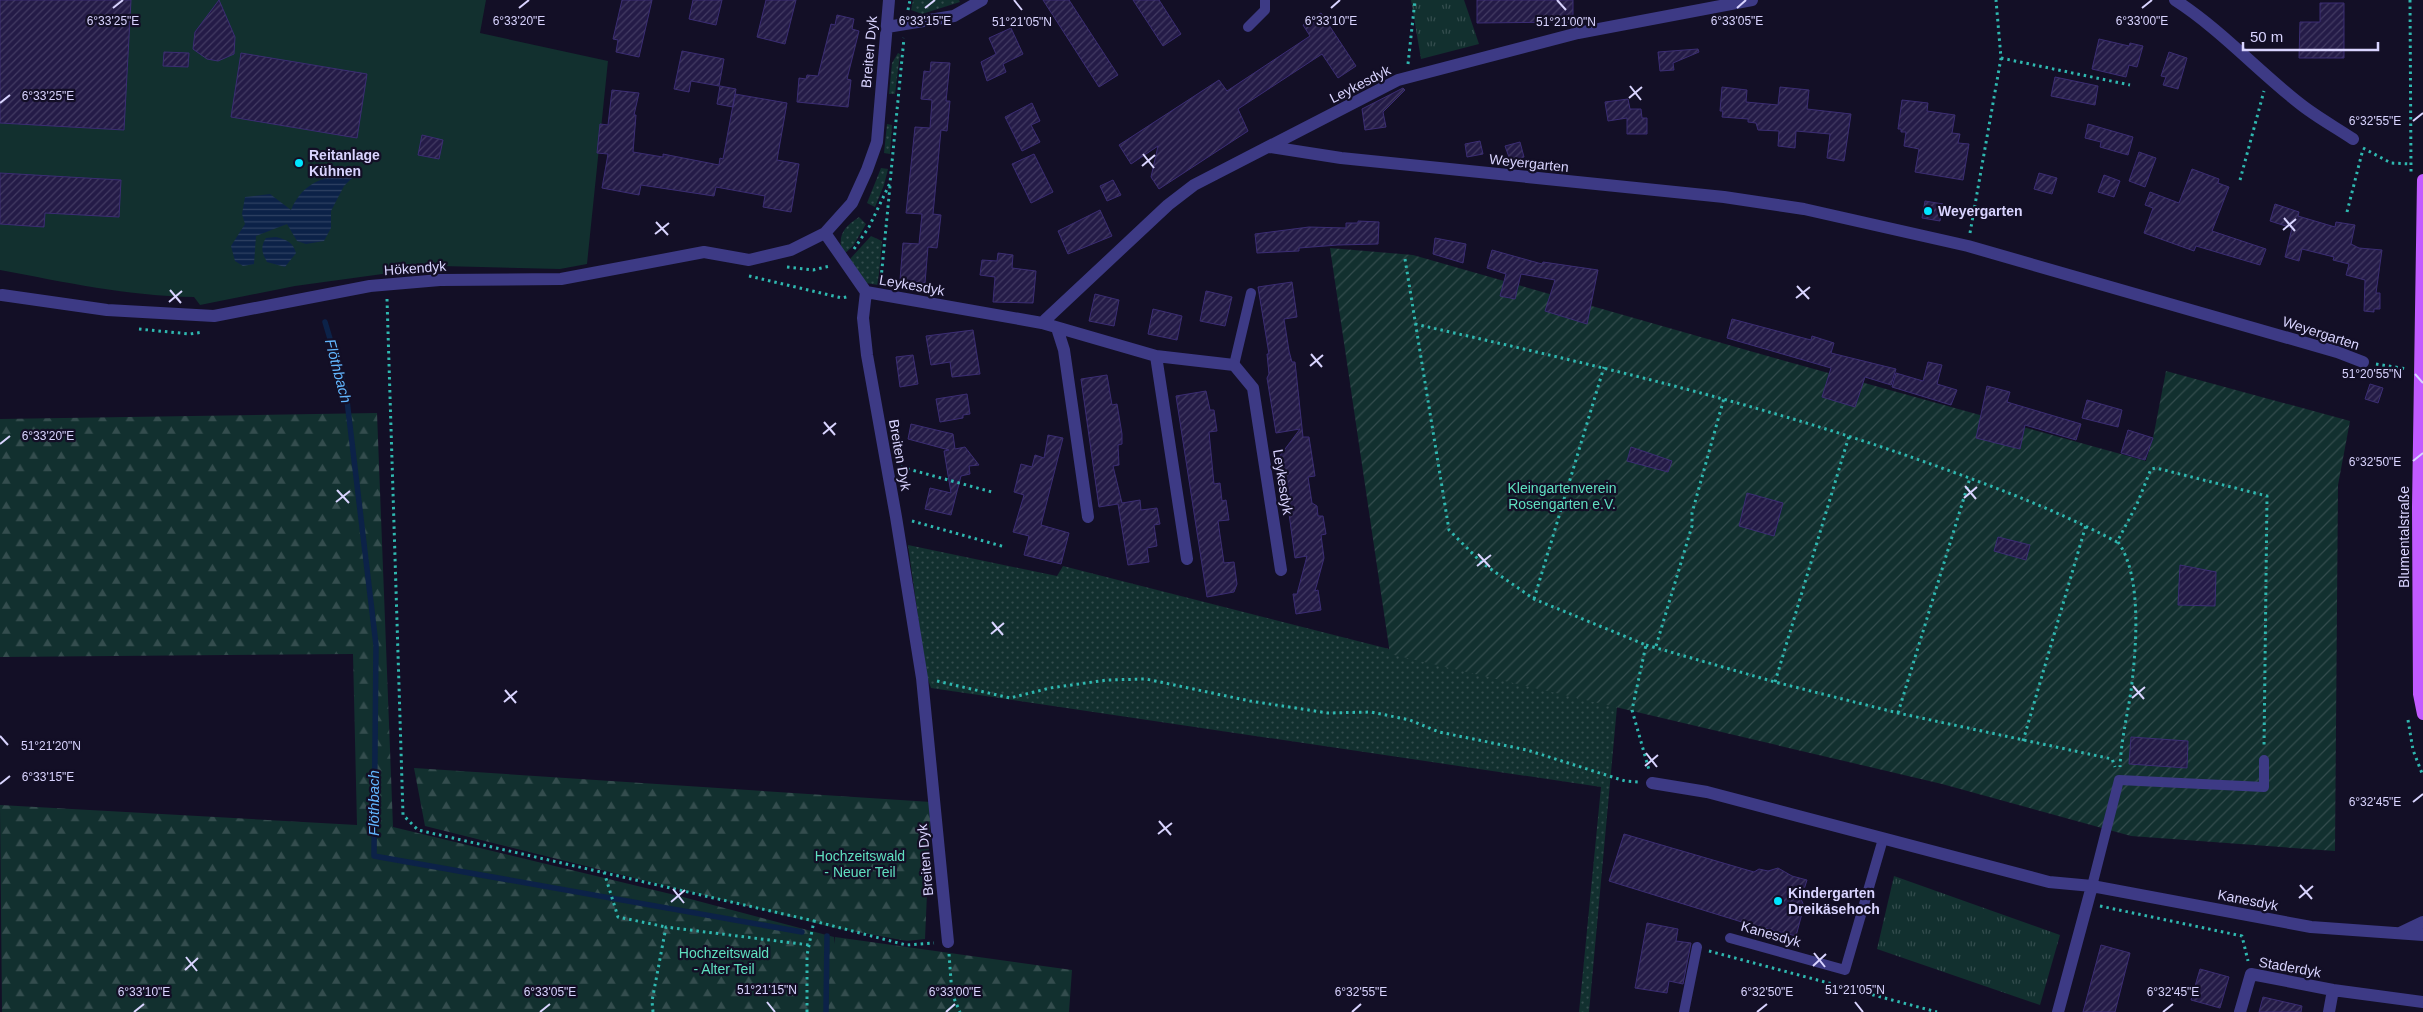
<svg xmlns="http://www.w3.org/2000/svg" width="2423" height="1012" font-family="Arial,sans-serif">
<defs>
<pattern id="grass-dots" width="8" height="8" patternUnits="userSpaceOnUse" patternTransform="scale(1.25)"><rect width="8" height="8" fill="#12302f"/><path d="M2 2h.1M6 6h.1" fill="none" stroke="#344d4e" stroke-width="1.8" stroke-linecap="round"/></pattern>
<pattern id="forest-firs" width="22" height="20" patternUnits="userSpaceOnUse" patternTransform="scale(1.25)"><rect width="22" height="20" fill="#12302f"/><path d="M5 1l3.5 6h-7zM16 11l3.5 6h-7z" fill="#344d4e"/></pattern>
<pattern id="park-tufts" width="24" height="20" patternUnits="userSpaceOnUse" patternTransform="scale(1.25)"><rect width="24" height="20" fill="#12302f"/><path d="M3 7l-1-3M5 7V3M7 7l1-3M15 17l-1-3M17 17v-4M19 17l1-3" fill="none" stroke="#344d4e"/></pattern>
<pattern id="garden-furrows" width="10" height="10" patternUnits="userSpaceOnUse" patternTransform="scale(1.25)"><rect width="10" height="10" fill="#12302f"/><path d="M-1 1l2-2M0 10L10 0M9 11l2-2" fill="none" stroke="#344d4e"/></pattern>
<pattern id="water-rules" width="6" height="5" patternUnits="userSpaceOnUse" patternTransform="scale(1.25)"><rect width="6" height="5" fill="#0c2248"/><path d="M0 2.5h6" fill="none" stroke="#2f4163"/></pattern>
<pattern id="building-hatch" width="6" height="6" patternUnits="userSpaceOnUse" patternTransform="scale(1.25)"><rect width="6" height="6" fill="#241b47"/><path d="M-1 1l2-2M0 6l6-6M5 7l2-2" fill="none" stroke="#433b63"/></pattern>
</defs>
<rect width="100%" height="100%" fill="#130f26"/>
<!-- grass -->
<path fill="url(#grass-dots)" d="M 913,0 L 959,0 L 960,2 L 922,14 L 911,10 Z
M 898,53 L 900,54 L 895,94 L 889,94 L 892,63 Z
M 887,124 L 892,125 L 890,154 L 884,153 Z
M 881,168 L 888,169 L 884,185 L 875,207 L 867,203 Z
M 859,217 L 866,224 L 853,246 L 843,255 C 837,235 843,228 859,217 Z
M 871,236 L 882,241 L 878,285 L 866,283 L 850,259 Z
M 908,545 L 1057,576 L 1063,566 L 1617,707 L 1589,1012 L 1579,1012 L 1601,787 L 931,688 L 926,674 Z"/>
<!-- forest -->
<path fill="url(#forest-firs)" d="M 377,413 L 393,827 L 679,896 L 834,937 L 834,944 L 835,937 L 1072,970 L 1069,1012 L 2,1012 L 0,805 L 357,825 L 353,654 L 0,657 L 0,419 Z
M 414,768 L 931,802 L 925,939 L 907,941 L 835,928 L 425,826 Z"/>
<!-- park -->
<path fill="url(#park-tufts)" d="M 1411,0 L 1464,0 L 1479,44 L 1421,59 Z
M 1894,876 L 2060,935 L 2040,1005 L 1877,949 Z"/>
<!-- garden -->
<path fill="url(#garden-furrows)" d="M 1330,248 L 1413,255 L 1771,357 L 2146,461 L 2153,438 L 2166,371 L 2350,421 L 2338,485 L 2335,851 L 2131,836 L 1942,784 L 1390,654 Z"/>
<!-- pitch -->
<path fill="#12302f" d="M 0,0 L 486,0 L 480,33 L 608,61 L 587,264 L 560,269 L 441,266 L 295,286 L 200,305 L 194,297 C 128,296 64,282 0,270 Z"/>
<!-- water -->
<path fill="url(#water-rules)" d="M 342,175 L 352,178 L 344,186 L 331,211 L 331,228 L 324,241 L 306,244 L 297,241 L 287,224 L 256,236 L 254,264 L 243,266 L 235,261 L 231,246 L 245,224 L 242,214 L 245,197 L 270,194 L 291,210 C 301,187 317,178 342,175 Z
M 276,237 C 287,240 293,242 296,253 L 285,267 L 267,262 C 262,253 260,247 266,238 Z"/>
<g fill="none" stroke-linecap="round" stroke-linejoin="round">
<!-- stream -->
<path stroke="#0c2248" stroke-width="5.5" d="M 325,322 L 346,392 L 376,645 L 374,856 L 802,932
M 826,1012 L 827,936"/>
</g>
<!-- building -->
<path fill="url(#building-hatch)" stroke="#3b2d73" d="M 0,0 L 131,0 L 124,130 L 0,123 Z
M 219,0 L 235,37 L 234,54 L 218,61 L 207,59 L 193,49 L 195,32 Z
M 622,0 L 652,0 L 639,57 L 616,52 L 618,40 L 613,39 Z
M 693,0 L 722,0 L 716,25 L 689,19 Z
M 766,0 L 796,0 L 785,44 L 757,37 Z
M 1043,0 L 1069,0 L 1118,75 L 1099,87 Z
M 1133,0 L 1159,0 L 1181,34 L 1163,46 Z
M 1477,0 L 1573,0 L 1573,22 L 1477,23 Z
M 2320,3 L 2344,3 L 2344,58 L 2299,58 L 2300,22 L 2320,22 Z
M 1321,13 L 1356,66 L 1338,78 L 1322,54 L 1238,109 L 1248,131 L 1159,189 L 1151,177 L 1158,146 L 1131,164 L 1119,145 L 1219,80 L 1227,91 L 1310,36 L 1303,25 Z
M 837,15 L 854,19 L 852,29 L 859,31 L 847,79 L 851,80 L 848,107 L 797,102 L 799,78 L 806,79 L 807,75 L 818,76 L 831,24 L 835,25 Z
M 1011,28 L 1023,54 L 1003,64 L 1006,72 L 987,81 L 981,62 L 996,54 L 989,38 Z
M 2099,39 L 2129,46 L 2130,43 L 2143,46 L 2137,67 L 2129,65 L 2126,77 L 2092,69 Z
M 1698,49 L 1699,52 L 1673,63 L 1674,70 L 1660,71 L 1658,52 Z
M 682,51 L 724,59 L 719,86 L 691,81 L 689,92 L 674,89 Z
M 164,52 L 189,53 L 188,67 L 163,66 Z
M 2169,52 L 2187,58 L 2178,89 L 2163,85 L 2166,77 L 2161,76 Z
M 241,53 L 367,74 L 357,138 L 231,117 Z
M 931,62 L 950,63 L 946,101 L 950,101 L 947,131 L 941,130 L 936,183 L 933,214 L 941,215 L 939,232 L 937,248 L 928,247 L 925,283 L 900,280 L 903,243 L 919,244 L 922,214 L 906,213 L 915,127 L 930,128 L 932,100 L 921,99 L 924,71 L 930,72 Z
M 2055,77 L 2098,86 L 2095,105 L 2051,96 Z
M 720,86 L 736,89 L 733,107 L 717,104 Z
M 1722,87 L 1747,90 L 1746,102 L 1778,105 L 1780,87 L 1809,90 L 1807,109 L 1851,114 L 1844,161 L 1827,158 L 1830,134 L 1796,131 L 1795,148 L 1778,146 L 1779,131 L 1758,130 L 1756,123 L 1748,122 L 1748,119 L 1722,117 L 1723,111 L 1720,111 Z
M 1403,88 L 1405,90 L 1383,112 L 1386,127 L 1365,130 L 1362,109 Z
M 612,90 L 639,93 L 634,115 L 636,115 L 633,152 L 663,157 L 663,154 L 719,165 L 720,158 L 723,159 L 735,94 L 787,103 L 777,160 L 799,164 L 791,212 L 763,207 L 765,196 L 716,187 L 714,196 L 641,185 L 639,195 L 602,188 L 608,154 L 597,153 L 600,124 L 608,125 Z
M 1628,99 L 1630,109 L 1641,109 L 1642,118 L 1647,118 L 1647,134 L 1627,134 L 1627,118 L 1608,121 L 1605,102 Z
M 1902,100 L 1928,103 L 1927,111 L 1955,115 L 1952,133 L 1960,134 L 1958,143 L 1969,144 L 1963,180 L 1915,172 L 1919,149 L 1904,146 L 1906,132 L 1901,132 L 1901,129 L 1898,129 Z
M 1032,103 L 1040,121 L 1031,125 L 1040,142 L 1022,151 L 1005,117 Z
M 2088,124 L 2133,137 L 2128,155 L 2100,147 L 2101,142 L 2085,138 Z
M 422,135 L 443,140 L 439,159 L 418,155 Z
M 1480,141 L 1483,154 L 1467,157 L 1465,144 Z
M 1520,142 L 1524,157 L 1510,160 L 1505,146 Z
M 2139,152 L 2156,158 L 2145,187 L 2129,181 Z
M 1034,154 L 1053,192 L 1031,203 L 1012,164 Z
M 2192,169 L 2219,179 L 2218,183 L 2229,187 L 2212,231 L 2266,249 L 2260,265 L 2196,246 L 2194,251 L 2144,233 L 2153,208 L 2145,205 L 2150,192 L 2179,203 Z
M 0,173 L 121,180 L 119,217 L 45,213 L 44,227 L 0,224 Z
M 2039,173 L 2057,178 L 2052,194 L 2034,189 Z
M 2104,175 L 2120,181 L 2114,197 L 2098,192 Z
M 1113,180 L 1121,195 L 1107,201 L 1100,186 Z
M 1925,201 L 1943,204 L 1940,221 L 1922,218 Z
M 2275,204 L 2299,212 L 2298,216 L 2335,227 L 2336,222 L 2355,225 L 2351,244 L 2359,248 L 2382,250 L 2376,293 L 2380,293 L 2380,309 L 2374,309 L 2374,312 L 2364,311 L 2365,280 L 2346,275 L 2349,264 L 2333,260 L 2334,257 L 2302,249 L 2299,261 L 2285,257 L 2292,228 L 2270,221 Z
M 1100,210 L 1112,236 L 1068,254 L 1058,231 Z
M 1358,221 L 1379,222 L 1378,244 L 1338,245 L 1299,248 L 1299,251 L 1257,253 L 1255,234 L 1309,227 L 1346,228 L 1346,223 L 1358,223 Z
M 1435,238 L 1466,244 L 1463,263 L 1433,254 Z
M 1492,250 L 1542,264 L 1543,262 L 1598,270 L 1587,324 L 1545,311 L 1555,280 L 1521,274 L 1515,299 L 1500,296 L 1506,274 L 1487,268 Z
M 998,253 L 1013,255 L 1012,268 L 1036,271 L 1033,303 L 993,302 L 995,277 L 980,275 L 982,260 L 997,261 Z
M 1292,282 L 1297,317 L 1284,319 L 1289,351 L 1292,362 L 1295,362 L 1303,437 L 1309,437 L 1315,476 L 1308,477 L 1312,503 L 1317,506 L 1318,516 L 1323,516 L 1326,534 L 1321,535 L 1324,558 L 1315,591 L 1318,590 L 1321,610 L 1296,614 L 1293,594 L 1297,594 L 1307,556 L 1295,558 L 1283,469 L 1281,469 L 1279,457 L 1300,429 L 1276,433 L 1267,378 L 1269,374 L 1267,354 L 1269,354 L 1258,287 Z
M 1206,291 L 1232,297 L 1225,326 L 1200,321 Z
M 1095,294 L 1119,300 L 1114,326 L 1089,321 Z
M 1153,309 L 1182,316 L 1177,340 L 1148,334 Z
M 1732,319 L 1811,340 L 1812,336 L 1834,343 L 1831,353 L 1896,369 L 1891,385 L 1865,377 L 1855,407 L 1822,397 L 1831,368 L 1727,338 Z
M 973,330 L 980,374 L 952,377 L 950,362 L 931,365 L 926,336 Z
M 913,355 L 918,384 L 900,387 L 896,357 Z
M 1928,362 L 1942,365 L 1937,384 L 1957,390 L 1951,405 L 1892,387 L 1896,373 L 1923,381 Z
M 1107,375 L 1112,405 L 1117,404 L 1122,434 L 1122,444 L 1118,445 L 1119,465 L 1113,466 L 1122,503 L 1140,500 L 1141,510 L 1157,508 L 1160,524 L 1154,525 L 1157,546 L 1147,548 L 1149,562 L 1128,565 L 1118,504 L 1099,507 L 1081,379 Z
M 2370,384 L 2383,388 L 2378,403 L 2365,399 Z
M 1987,386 L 2010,392 L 2007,402 L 2081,424 L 2076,440 L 2025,425 L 2020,449 L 1976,438 Z
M 1206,391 L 1210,410 L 1214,410 L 1217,431 L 1209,432 L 1214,484 L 1220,483 L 1222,501 L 1226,500 L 1229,520 L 1218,521 L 1224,563 L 1234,562 L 1237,584 L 1234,592 L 1207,597 L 1176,396 Z
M 967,394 L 970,414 L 963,415 L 963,418 L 940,422 L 936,399 Z
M 2087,400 L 2122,410 L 2118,427 L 2082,418 Z
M 911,424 L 953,434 L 955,449 L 965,447 L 979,465 L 969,466 L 970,474 L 961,476 L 951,515 L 925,509 L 930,488 L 951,493 L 944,451 L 949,450 L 908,439 Z
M 2128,430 L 2153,438 L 2145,460 L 2121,453 Z
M 1048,435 L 1063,438 L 1041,525 L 1069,533 L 1061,564 L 1024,555 L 1029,536 L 1013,532 L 1024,495 L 1014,492 L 1021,464 L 1032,467 L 1035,455 L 1044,458 Z
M 1631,447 L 1672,461 L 1668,472 L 1627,461 Z
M 1747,493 L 1783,503 L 1774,536 L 1739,526 Z
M 1998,537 L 2030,545 L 2026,560 L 1994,551 Z
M 2180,565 L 2216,572 L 2215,606 L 2178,605 Z
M 2131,737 L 2188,741 L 2187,768 L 2129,764 Z
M 1624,834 L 1754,872 L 1759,869 L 1768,871 L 1778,868 L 1792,876 L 1807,880 L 1801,899 L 1804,906 L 1796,936 L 1745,923 L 1609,881 Z
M 1647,923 L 1678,929 L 1676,941 L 1691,943 L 1683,984 L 1669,981 L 1667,993 L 1635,988 Z
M 2101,945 L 2130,953 L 2115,1012 L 2083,1012 Z
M 2200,969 L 2229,977 L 2220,1008 L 2191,1000 Z
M 2263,997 L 2302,1006 L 2301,1012 L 2259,1012 Z"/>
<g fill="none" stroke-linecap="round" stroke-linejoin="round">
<!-- path -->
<path stroke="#2fb8b0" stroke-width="3" stroke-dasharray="2.5 4" stroke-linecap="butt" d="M 2410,0 L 2411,172
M 908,10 L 910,0
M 2001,58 L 2130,85
M 1408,64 L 1415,0
M 2363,148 L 2391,163 L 2411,164
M 2240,180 L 2264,91
M 2347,212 L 2363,149
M 1970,233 L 2001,58 L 1996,0
M 854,249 L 869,227 L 890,183 L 904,38
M 1405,259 L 1449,530 L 1482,563 L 1534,599 L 1646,645 L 1632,710 L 1649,770
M 787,267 L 813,270 L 830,266
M 749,276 L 842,298 L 850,296
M 881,279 L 890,186
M 387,299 L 403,815 L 418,830 L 814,921
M 1415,324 C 1582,362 1747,400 1908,456 C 1979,481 2051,507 2117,542 L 2137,504 L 2151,469 L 2156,468 L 2267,496 L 2264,747
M 139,329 L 190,334 L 203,332
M 2376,364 L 2407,369
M 901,467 L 992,492
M 912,521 L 1005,547
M 2118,542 C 2143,577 2136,650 2131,691 C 2127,717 2121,741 2120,767
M 1534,599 L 1604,367
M 1646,645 L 1775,682 L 1898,713 L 2112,759 L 2115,767
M 1656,646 L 1692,526 L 1692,513 L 1724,398
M 937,681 L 1010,698 L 1050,688 L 1107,680 L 1146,679 L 1250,701 L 1328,713 L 1371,712 L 1410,720 L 1439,732 L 1527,750 L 1625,781 L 1639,782
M 1775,682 L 1849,436
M 1898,713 L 1970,478
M 2408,720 L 2413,750 L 2423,776
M 2023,741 L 2086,525
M 604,872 L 618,917 L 666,927
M 2100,906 L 2242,936 L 2248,961
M 1709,951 L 1937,1012
M 949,954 L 952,994 L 960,1012
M 653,1012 L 652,1001 L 666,927 L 809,945
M 807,1012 L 807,955 L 814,921 L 906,945 L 934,943"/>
<!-- service -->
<path stroke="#3d3a85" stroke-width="10" d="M 1248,27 L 1265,10 L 1265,0
M 1234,365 L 1251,293
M 2092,886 L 2119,780 L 2264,787 L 2264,760
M 1730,938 L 1845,970 L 1883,839
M 1684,1012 L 1697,947"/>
<!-- minor -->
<path stroke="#3d3a85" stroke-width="12" d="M 2175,0 C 2220,29 2257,70 2299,103 C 2315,116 2335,127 2353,139
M 887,27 L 954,16 L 982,0
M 1270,147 L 1341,158 L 1724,197 L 1804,209 L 1968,246 L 2337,352 L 2363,362
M 825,233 L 866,292 L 863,318 L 867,355 L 896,517 L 922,678 L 948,942
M 866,292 L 1042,323 L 1156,356 L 1234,365 L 1253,388 L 1281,570
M 2,295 L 107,310 L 214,316 L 370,286 L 440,280 L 561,279 L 704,252 L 749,260 L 791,250 L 825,233 L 852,203 L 867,170 L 877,142 L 889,0
M 1042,323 L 1168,205 L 1194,185 L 1398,80 L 1578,33 L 1752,0
M 1057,328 L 1064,350 L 1088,517
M 1156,356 L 1187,559
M 1652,783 L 1707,792 L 2049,882 L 2092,886 L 2311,927 L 2423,935
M 2400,933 L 2423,922
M 2058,1012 L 2092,886
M 2240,1012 L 2251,974 L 2333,990 L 2423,1002
M 2329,1012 L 2333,990"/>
<!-- primary -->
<path stroke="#c25bff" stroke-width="12" d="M 2423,180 L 2418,507 L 2419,694 L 2423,714"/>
</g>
<!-- ticks -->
<path fill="none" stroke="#d9d4ff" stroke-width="2" d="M 1014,0 L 1022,10M 1557,0 L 1566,10M 113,8 L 123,0M 519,8 L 529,0M 925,8 L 935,0M 1331,8 L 1340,0M 1737,8 L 1746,0M 2142,8 L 2152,0M 1630,86 L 1641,100M 1629,98 L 1642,87M 0,103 L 10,95M 2413,121 L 2423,113M 1143,154 L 1154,168M 1142,166 L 1155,155M 2284,218 L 2295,231M 656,222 L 668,235M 2283,230 L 2296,219M 655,234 L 669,223M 1797,286 L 1809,299M 170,290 L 181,303M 1796,298 L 1810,287M 169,302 L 182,291M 1311,354 L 1322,367M 1310,366 L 1323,355M 2415,374 L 2423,383M 824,422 L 835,435M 823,434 L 836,423M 0,444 L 10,436M 2413,461 L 2423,453M 1965,486 L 1976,499M 337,490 L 349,503M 1964,498 L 1977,487M 336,502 L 350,491M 1478,554 L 1490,567M 1477,566 L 1491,555M 992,622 L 1003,635M 991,634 L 1004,623M 2133,686 L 2144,699M 505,690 L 516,703M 2132,698 L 2145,687M 504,702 L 517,691M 0,736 L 8,745M 1646,753 L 1657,767M 1645,766 L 1658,755M 0,784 L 10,776M 2413,802 L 2423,794M 1159,821 L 1171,835M 1158,834 L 1172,823M 2300,885 L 2312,899M 673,889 L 684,903M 2299,898 L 2313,886M 671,902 L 685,890M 1814,953 L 1825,967M 186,957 L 197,971M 1813,966 L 1826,954M 185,970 L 198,958M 767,1002 L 775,1012M 1855,1002 L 1863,1012M 134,1012 L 144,1004M 540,1012 L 550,1004M 946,1012 L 955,1004M 1352,1012 L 1361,1004M 1757,1012 L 1767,1004M 2163,1012 L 2173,1004"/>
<!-- markers -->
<g fill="#00e5ff" stroke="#130f26" stroke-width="2">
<circle cx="299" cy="163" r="5"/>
<circle cx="1928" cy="211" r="5"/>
<circle cx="1778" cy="901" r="5"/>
</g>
<g text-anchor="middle" stroke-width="4.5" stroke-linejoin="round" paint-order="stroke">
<!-- street labels -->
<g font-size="14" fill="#d9d4ff" stroke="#130f26">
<text transform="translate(869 52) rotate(-85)" y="5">Breiten Dyk</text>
<text transform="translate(1360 84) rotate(-27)" y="5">Leykesdyk</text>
<text transform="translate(1529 163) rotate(6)" y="5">Weyergarten</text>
<text transform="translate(415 268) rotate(-4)" y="5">Hökendyk</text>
<text transform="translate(912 285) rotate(10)" y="5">Leykesdyk</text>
<text transform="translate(2321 333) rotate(18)" y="5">Weyergarten</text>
<text transform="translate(900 455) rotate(80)" y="5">Breiten Dyk</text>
<text transform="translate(1283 482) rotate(81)" y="5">Leykesdyk</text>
<text transform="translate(2404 537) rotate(-90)" y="5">Blumentalstraße</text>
<text transform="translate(925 860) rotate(-95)" y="5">Breiten Dyk</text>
<text transform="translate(2248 900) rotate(11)" y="5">Kanesdyk</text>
<text transform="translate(1771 934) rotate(16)" y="5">Kanesdyk</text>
<text transform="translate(2290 967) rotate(10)" y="5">Staderdyk</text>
</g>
<!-- poi labels -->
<g font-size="14" font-weight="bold" fill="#d9d4ff" stroke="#130f26" text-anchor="start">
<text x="309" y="160">Reitanlage<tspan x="309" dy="16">Kühnen</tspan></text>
<text x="1938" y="216">Weyergarten</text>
<text x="1788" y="898">Kindergarten<tspan x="1788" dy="16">Dreikäsehoch</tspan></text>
</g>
<!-- park labels -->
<g font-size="14" fill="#5fe0c0" stroke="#130f26">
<text x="1562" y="493">Kleingartenverein<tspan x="1562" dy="16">Rosengarten e.V.</tspan></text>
<text x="860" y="861">Hochzeitswald<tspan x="860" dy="16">- Neuer Teil</tspan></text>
<text x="724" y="958">Hochzeitswald<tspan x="724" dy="16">- Alter Teil</tspan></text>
</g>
<!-- water labels -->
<g font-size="15" font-style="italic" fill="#62b6ff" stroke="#130f26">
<text transform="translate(338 371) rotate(75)" y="5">Flöthbach</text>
<text transform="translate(374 803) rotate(-90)" y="5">Flöthbach</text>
</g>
</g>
<g font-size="12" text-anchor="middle" fill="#d9d4ff" stroke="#130f26" stroke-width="4.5" stroke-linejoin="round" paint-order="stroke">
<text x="113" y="25">6°33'25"E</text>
<text x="519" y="25">6°33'20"E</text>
<text x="925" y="25">6°33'15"E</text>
<text x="1331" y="25">6°33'10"E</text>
<text x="1737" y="25">6°33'05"E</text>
<text x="2142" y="25">6°33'00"E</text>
<text x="1022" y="26">51°21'05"N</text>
<text x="1566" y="26">51°21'00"N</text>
<text x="48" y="100">6°33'25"E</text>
<text x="2375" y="125">6°32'55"E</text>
<text x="2372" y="378">51°20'55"N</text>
<text x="48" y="440">6°33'20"E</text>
<text x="2375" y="466">6°32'50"E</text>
<text x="51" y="750">51°21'20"N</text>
<text x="48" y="781">6°33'15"E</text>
<text x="2375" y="806">6°32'45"E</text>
<text x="767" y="994">51°21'15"N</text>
<text x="1855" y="994">51°21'05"N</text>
<text x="144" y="996">6°33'10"E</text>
<text x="550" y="996">6°33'05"E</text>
<text x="955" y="996">6°33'00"E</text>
<text x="1361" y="996">6°32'55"E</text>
<text x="1767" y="996">6°32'50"E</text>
<text x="2173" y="996">6°32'45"E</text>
</g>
<!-- scale -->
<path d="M2243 42v8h135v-8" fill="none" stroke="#d9d4ff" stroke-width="2.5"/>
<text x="2250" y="42" font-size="15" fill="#d9d4ff" stroke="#130f26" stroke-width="4" paint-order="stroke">50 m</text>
</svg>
